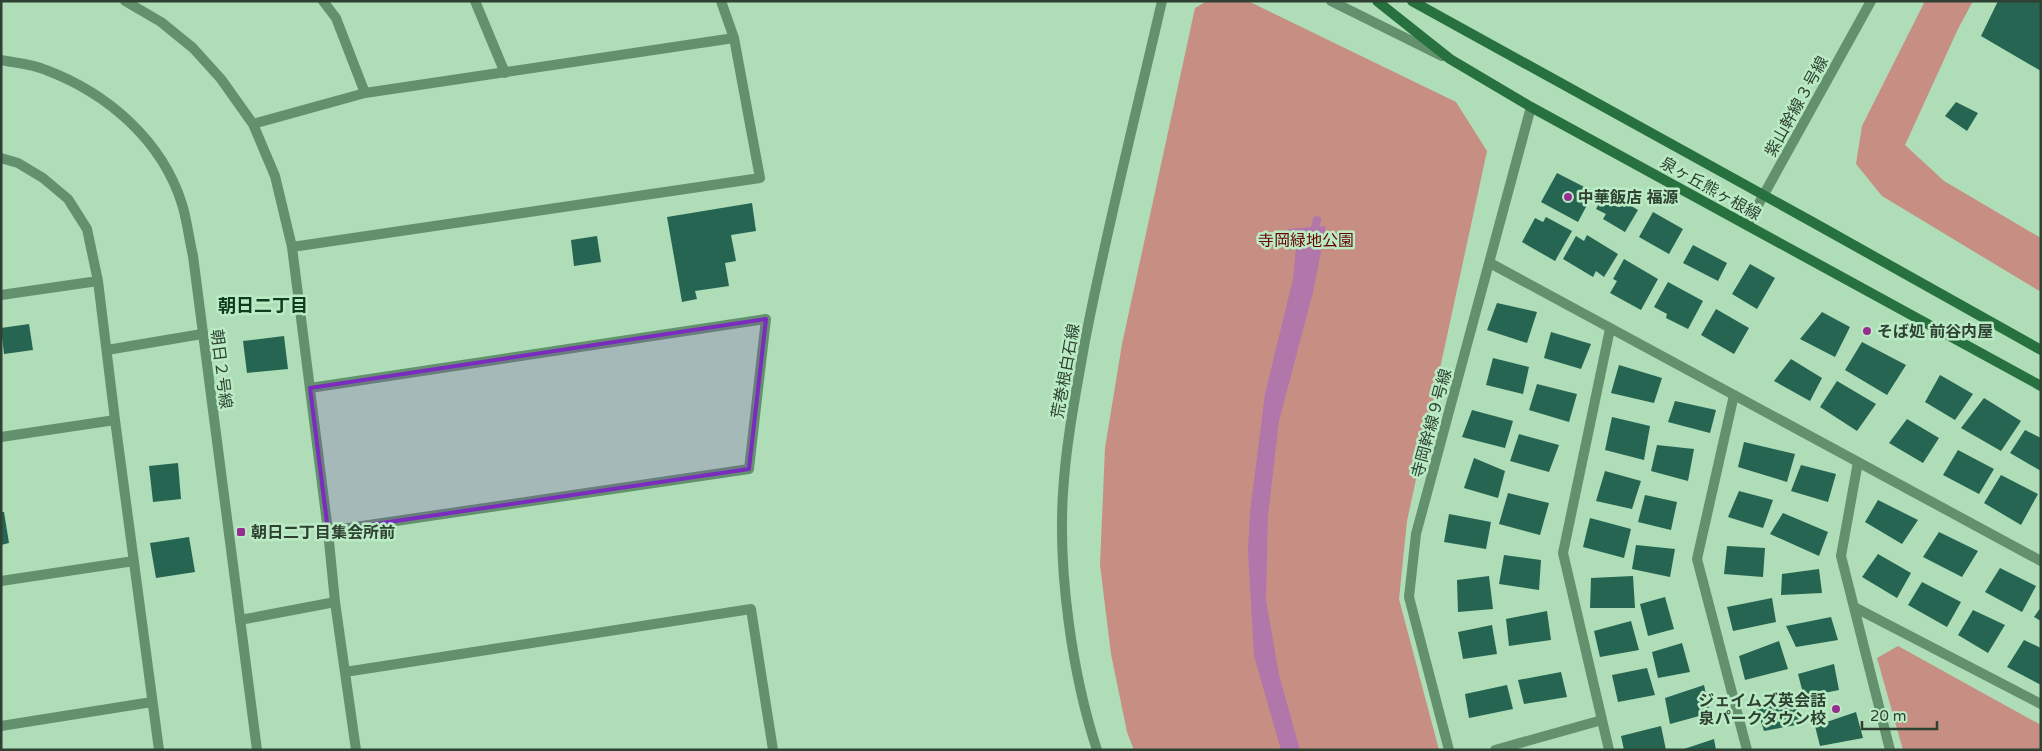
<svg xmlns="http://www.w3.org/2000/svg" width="2042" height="751" font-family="'Varela Round','Noto Sans JP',sans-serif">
<rect width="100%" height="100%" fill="#aeddb7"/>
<!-- green -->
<path fill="#c78e84" d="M 1207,1 L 1248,1 L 1456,102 L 1487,151 L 1407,521 L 1399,599 L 1439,750 L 1134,750 L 1127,732 L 1111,654 L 1100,565 L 1105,448 L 1122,344 L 1195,8 Z
M 1925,1 L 1973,1 L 1958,29 L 1905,145 L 1944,181 L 2041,238 L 2041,292 L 1882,196 L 1856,164 L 1862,126 Z
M 1898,646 L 2041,725 L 2041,750 L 1903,750 L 1877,658 Z"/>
<!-- water -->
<path fill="#b176aa" d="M 1326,226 L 1313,292 L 1279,421 L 1268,515 L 1266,600 L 1279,675 L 1300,750 L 1281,750 L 1254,656 L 1248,551 L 1250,512 L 1265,394 L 1293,279 L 1296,248 L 1287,229 Z"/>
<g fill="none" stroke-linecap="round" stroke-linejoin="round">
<!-- stream -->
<path stroke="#b176aa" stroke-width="8" d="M 1313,235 L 1317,220"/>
</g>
<!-- building -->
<path fill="#256552" d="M 1998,1 L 2041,1 L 2041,71 L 1981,36 Z
M 1956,102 L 1978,113 L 1967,131 L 1945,116 Z
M 1557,173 L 1594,192 L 1578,222 L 1541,202 Z
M 1606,191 L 1638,210 L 1625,232 L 1603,219 L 1606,214 L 1596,209 Z
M 752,203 L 756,231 L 731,235 L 736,261 L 725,263 L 729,286 L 695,291 L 697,299 L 682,302 L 667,217 Z
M 1653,212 L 1683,229 L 1669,254 L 1639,237 Z
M 1546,217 L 1572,231 L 1555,261 L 1522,242 L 1535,218 L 1543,222 Z
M 1587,235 L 1618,254 L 1604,277 L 1596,271 L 1593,277 L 1563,259 L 1576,236 L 1584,241 Z
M 597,236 L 601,262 L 574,266 L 571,240 Z
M 1693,245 L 1727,263 L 1718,281 L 1683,263 Z
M 1624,259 L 1658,279 L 1641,310 L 1610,293 L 1617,281 L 1613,279 Z
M 1750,264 L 1775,278 L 1757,309 L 1732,294 Z
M 1668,282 L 1703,301 L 1688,329 L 1666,318 L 1667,314 L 1654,307 Z
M 1497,303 L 1537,312 L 1527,343 L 1487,330 Z
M 1716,309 L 1749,328 L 1734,354 L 1701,335 Z
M 1822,312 L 1850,327 L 1835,357 L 1800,339 Z
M 29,324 L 33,350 L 4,354 L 1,328 Z
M 1551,332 L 1591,344 L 1581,369 L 1544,358 Z
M 284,336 L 288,369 L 247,373 L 243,341 Z
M 1862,342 L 1906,365 L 1887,395 L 1845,370 Z
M 1493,358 L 1529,367 L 1523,394 L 1486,385 Z
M 1791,359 L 1822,378 L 1810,401 L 1774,381 Z
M 1619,365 L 1662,378 L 1654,403 L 1611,393 Z
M 1940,375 L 1973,394 L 1955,420 L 1925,402 Z
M 1837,381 L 1876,404 L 1857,431 L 1820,407 Z
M 1537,384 L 1577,394 L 1569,422 L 1529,410 Z
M 1984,398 L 2021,421 L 2001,451 L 1961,428 Z
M 1675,401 L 1716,410 L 1710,433 L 1668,422 Z
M 1472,410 L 1513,421 L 1505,448 L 1462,437 Z
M 1612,417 L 1650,426 L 1644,460 L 1605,450 Z
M 1907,419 L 1939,438 L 1923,463 L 1889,443 Z
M 2025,430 L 2041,438 L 2041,471 L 2010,453 Z
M 1519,434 L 1559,445 L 1549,472 L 1510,461 Z
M 1744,442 L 1795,454 L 1787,482 L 1738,467 Z
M 1657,445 L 1694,449 L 1688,481 L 1651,471 Z
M 1958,450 L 1994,469 L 1979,494 L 1943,475 Z
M 1474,458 L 1505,471 L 1498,498 L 1464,488 Z
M 178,463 L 181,499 L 153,502 L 149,466 Z
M 1801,465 L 1836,474 L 1828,502 L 1791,491 Z
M 1605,471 L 1641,481 L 1632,509 L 1596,501 Z
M 2001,475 L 2038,494 L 2021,525 L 1984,503 Z
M 1739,491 L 1773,500 L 1763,528 L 1728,517 Z
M 1508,493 L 1549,503 L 1540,535 L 1499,524 Z
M 1645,495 L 1677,502 L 1671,530 L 1638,522 Z
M 1878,500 L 1918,520 L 1902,544 L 1865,522 Z
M 1,512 L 4,512 L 9,543 L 1,545 Z
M 1783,513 L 1828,532 L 1819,556 L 1770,534 Z
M 1449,514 L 1491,522 L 1486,549 L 1444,542 Z
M 1590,518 L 1631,529 L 1624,558 L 1583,547 Z
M 1939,532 L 1978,551 L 1962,577 L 1923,557 Z
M 189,537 L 195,572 L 156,578 L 150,543 Z
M 1636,545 L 1675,549 L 1670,577 L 1632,569 Z
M 1727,546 L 1765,548 L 1763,577 L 1724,574 Z
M 1878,554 L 1911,573 L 1897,598 L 1862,577 Z
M 1504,555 L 1541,560 L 1539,590 L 1499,584 Z
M 2000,568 L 2036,586 L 2022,612 L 1985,592 Z
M 1819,569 L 1822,593 L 1781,595 L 1782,574 Z
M 1489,576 L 1493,609 L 1458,612 L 1457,580 Z
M 1633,576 L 1635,608 L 1590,608 L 1591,578 Z
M 1922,582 L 1961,602 L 1947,627 L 1908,605 Z
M 1665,597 L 1674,629 L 1648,636 L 1640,604 Z
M 1772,598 L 1776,622 L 1733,631 L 1727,607 Z
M 2041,607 L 2041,621 L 2034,617 Z
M 1973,610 L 2005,625 L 1988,653 L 1958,635 Z
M 1547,611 L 1551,640 L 1509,646 L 1506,619 Z
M 1831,617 L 1838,640 L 1796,647 L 1786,626 Z
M 1631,621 L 1639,650 L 1600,657 L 1594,631 Z
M 1492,625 L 1497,654 L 1463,659 L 1458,632 Z
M 2024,640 L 2041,648 L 2041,685 L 2007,667 Z
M 1779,641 L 1788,669 L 1745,680 L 1739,656 Z
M 1682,643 L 1690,672 L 1658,678 L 1652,652 Z
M 1834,664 L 1839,690 L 1804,697 L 1798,674 Z
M 1647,668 L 1655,695 L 1618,702 L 1612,675 Z
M 1561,672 L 1567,697 L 1524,704 L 1518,680 Z
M 1507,685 L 1513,709 L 1469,718 L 1465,694 Z
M 1704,685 L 1710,713 L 1670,724 L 1665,698 Z
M 1796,696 L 1801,724 L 1764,731 L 1756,706 Z
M 1856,712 L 1863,738 L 1820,746 L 1815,726 Z
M 1661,726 L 1666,750 L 1624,750 L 1621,736 Z
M 1714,739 L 1716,750 L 1684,750 L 1684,749 Z"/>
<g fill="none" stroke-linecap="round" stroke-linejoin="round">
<!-- minor -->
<path stroke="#64916d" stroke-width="10" d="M 125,1 L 161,22 L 193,48 L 221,79 L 253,124 L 275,176 L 292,247 L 328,531 L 335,602 L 356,750
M 323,1 L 336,18 L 365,93
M 475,1 L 505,73
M 253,124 L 365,93 L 734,38
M 1,158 L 18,163 L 43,178 L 68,199 L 87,229 L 98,281 L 115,420 L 159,750
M 292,247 L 760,178 L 734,38 L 721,1
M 1490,263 L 2041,561
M 1,295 L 98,281
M 107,350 L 202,334
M 310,388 L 766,319 L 749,469 L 328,531
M 1734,395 L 1697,559 L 1747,750
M 1,437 L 115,420
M 1858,462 L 1841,556 L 1890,750
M 1,581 L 134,561
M 1854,607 L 2041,704
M 240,620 L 335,602
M 345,672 L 751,609 L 773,750
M 1,726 L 152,702
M 1495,750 L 1602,720
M 1609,750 L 1563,553 L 1610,329"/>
<!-- tertiary -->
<path stroke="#64916d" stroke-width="10" d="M 1331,1 L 1442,56
M 1,60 C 16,63 32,64 46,70 C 107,93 162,140 182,204 C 187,220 189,239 193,256 L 257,750
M 1747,225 L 1871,1
M 1097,750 C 1072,674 1058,572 1063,493 C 1066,442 1076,392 1085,341 C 1107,227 1136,114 1162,1
M 1449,750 L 1409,597 L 1416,534 L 1531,107"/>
<!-- secondary -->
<path stroke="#26713e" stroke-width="10" d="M 1377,1 L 1450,59 L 1531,107 L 2041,386
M 1412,1 L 1816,224 L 2041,350"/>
</g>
<!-- marked area -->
<path fill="#7b2cbf" fill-opacity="0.2" stroke="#7b2cbf" stroke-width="4" stroke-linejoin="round" d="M 766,319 L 749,469 L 328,531 L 310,388 Z"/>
<!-- markers -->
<g fill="#972d90" stroke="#baebc4" stroke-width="2">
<circle cx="1568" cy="197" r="5"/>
<circle cx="1867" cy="331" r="5"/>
<rect x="236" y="527" width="10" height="10" rx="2.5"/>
<circle cx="1836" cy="709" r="5"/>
</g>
<g text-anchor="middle" stroke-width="5" stroke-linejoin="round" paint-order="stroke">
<!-- street labels -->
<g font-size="16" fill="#2e4132" stroke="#baebc4">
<text transform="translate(1796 106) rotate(-61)" y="6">紫山幹線３号線</text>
<text transform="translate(1711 188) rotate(29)" y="6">泉ヶ丘熊ヶ根線</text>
<text transform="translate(222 369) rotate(83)" y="6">朝日２号線</text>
<text transform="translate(1065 371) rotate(-80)" y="6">荒巻根白石線</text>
<text transform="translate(1431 423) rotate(-75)" y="6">寺岡幹線９号線</text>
</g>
<!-- poi labels -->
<g font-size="16" font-weight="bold" fill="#2e4132" stroke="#baebc4" text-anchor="start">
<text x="1578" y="203">中華飯店 福源</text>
<text x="1877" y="337">そば処 前谷内屋</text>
<text x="251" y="538">朝日二丁目集会所前</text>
<text x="1826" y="706" text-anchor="end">ジェイムズ英会話<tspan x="1826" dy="18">泉パークタウン校</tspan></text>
</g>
<!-- park labels -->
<g font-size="16" fill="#670200" stroke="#baebc4">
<text x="1306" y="246">寺岡緑地公園</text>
</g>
<!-- neighbourhood labels -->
<g font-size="18" font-weight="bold" fill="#0f3c1e" stroke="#baebc4">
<text x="263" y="312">朝日二丁目</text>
</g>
</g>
<!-- border -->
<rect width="2042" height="751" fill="none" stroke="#2e4132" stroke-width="5"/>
<!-- scale -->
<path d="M1862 721v8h75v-8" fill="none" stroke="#2e4132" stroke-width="2.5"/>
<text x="1870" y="721" font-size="15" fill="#2e4132" stroke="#baebc4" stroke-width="4" paint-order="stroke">20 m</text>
</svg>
